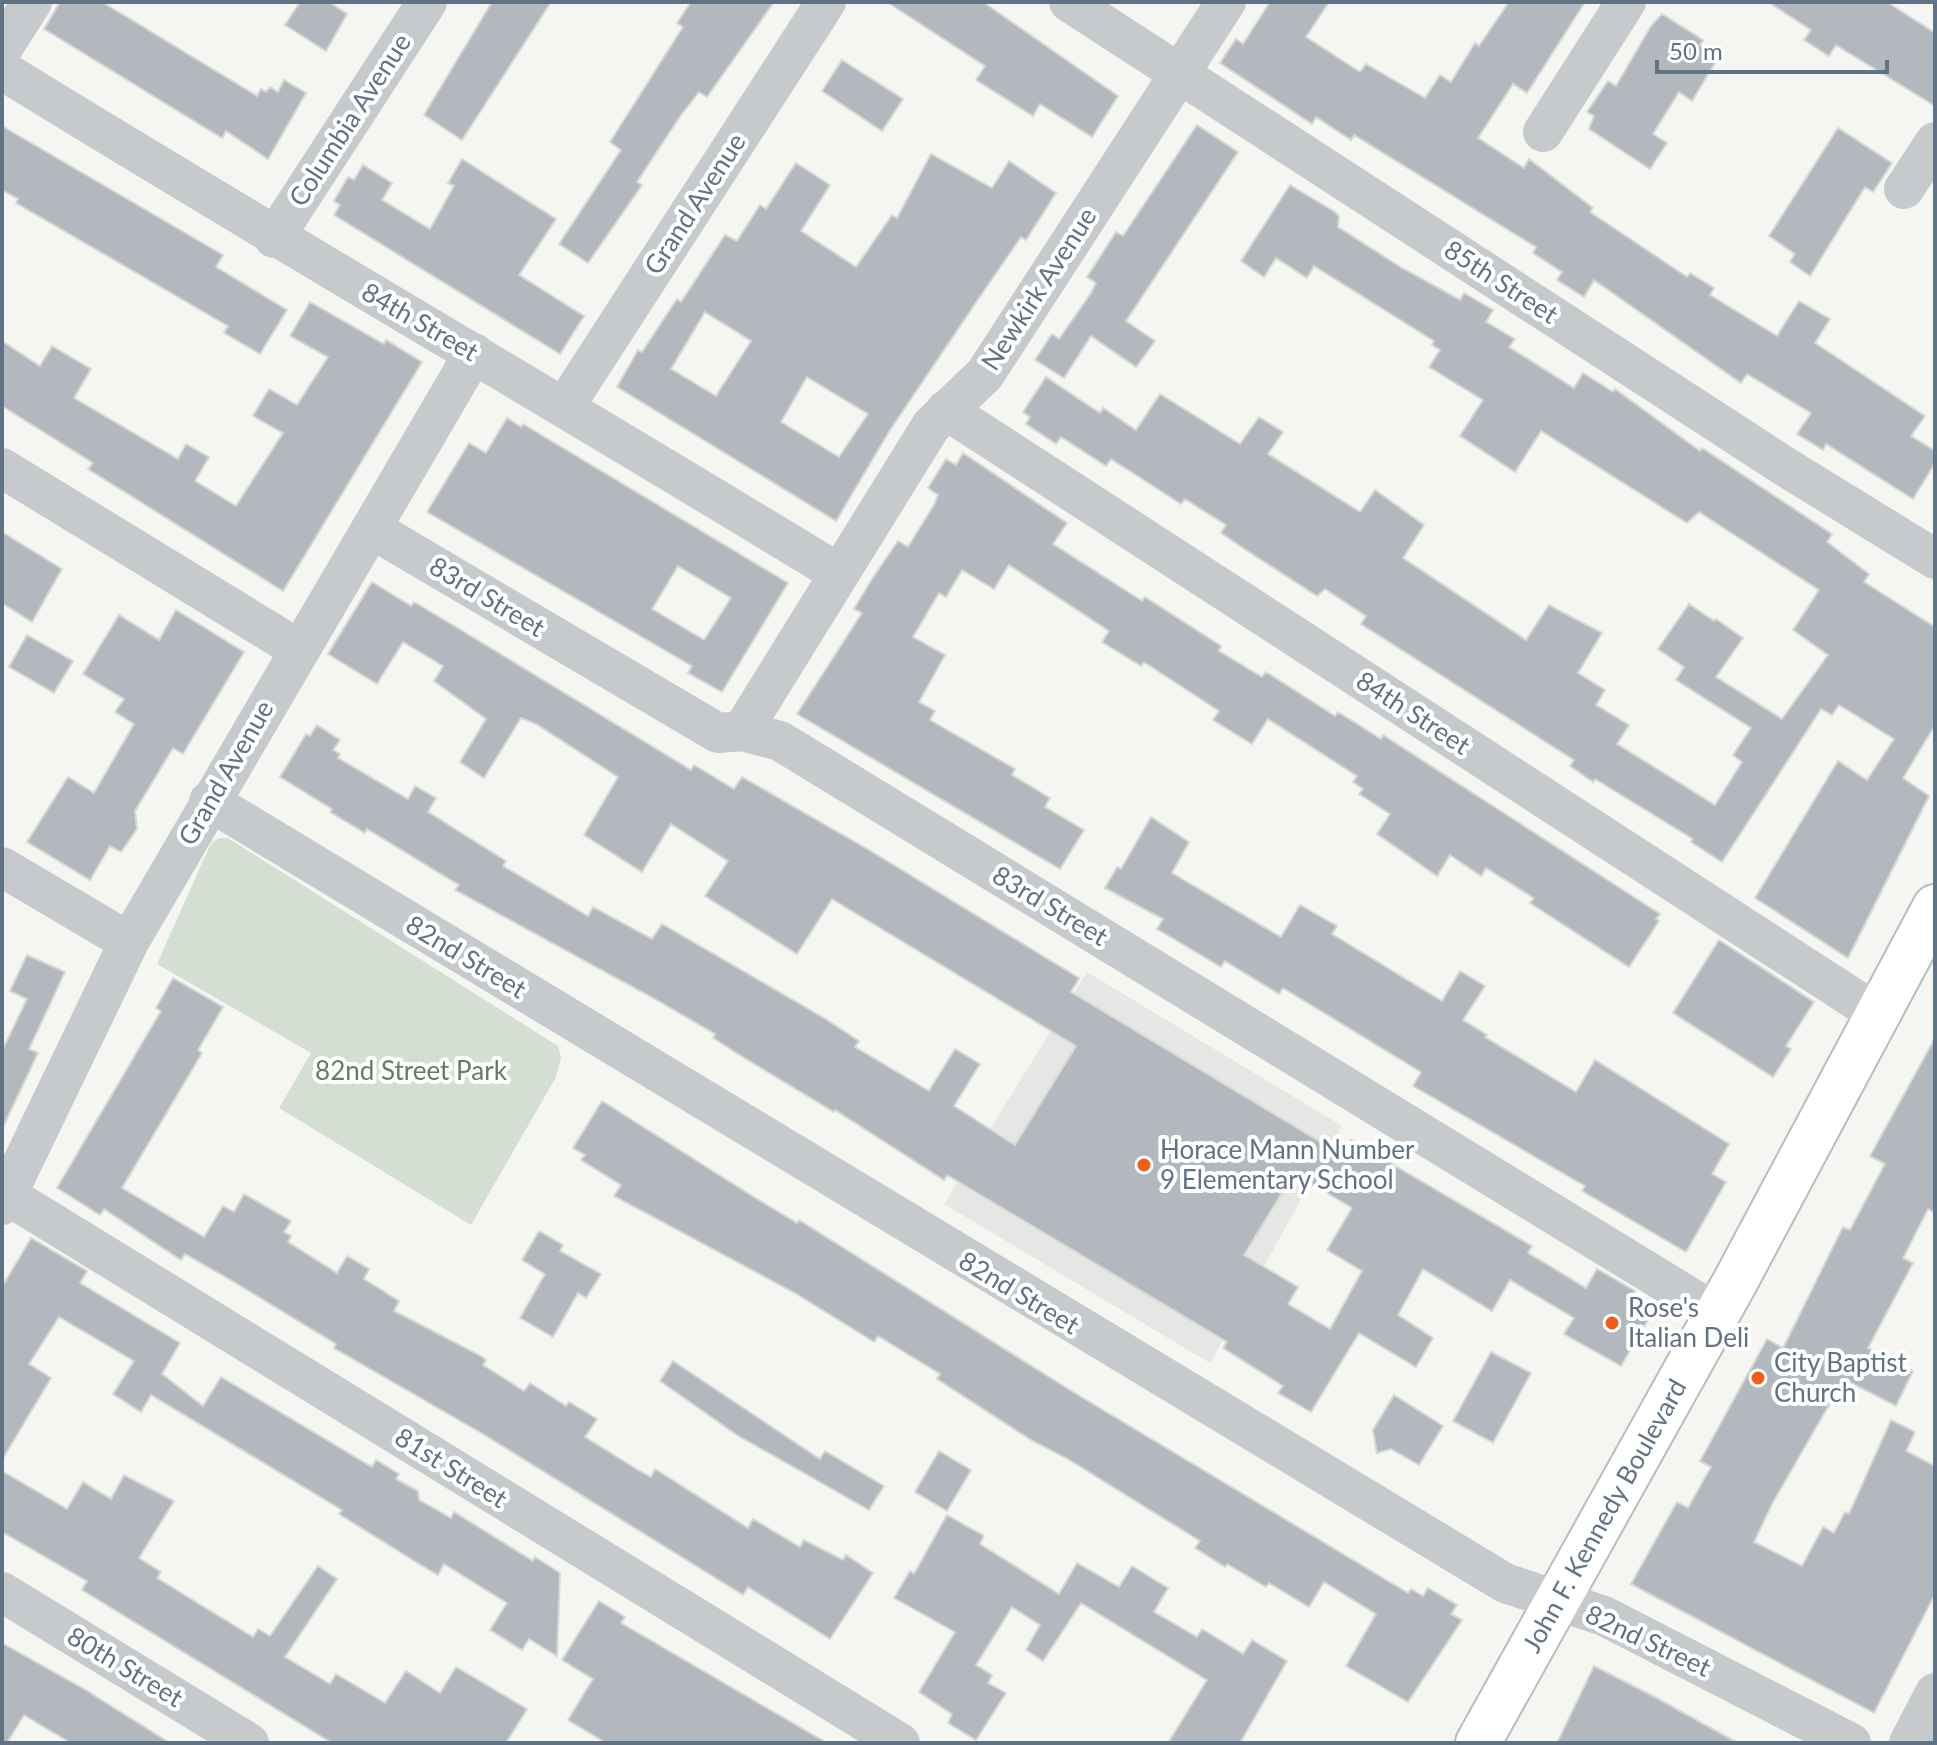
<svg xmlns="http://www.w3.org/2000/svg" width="1937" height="1745" font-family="Lato,sans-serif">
<rect width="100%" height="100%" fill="#f5f6f1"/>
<!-- built -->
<path fill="#e6e7e5" d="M 1087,972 L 1342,1126 L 1210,1363 L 944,1204 Z"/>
<!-- green -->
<path fill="#d5ded2" d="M 220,838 L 228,838 L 558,1046 L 561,1057 L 556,1077 L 471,1225 L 279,1108 L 311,1053 L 157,964 L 207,852 L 212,842 Z"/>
<!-- building -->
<path fill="#b2b8be" stroke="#d7d7d4" stroke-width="2" fill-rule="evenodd" d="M 60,2 L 102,2 L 257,96 L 261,89 L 266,92 L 270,87 L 278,92 L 284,80 L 306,93 L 268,159 L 226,131 L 222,138 L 44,29 Z
M 300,2 L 329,2 L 347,14 L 326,51 L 285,25 Z
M 492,2 L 551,2 L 462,140 L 424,115 Z
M 691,2 L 774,2 L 707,97 L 699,92 L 681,115 L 637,182 L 642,185 L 588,263 L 559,244 L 621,150 L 610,142 L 683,27 L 677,23 Z
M 887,2 L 983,2 L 1118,96 L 1092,137 L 1040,104 L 1033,116 L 976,80 L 985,66 Z
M 1270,2 L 1329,2 L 1306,37 L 1360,72 L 1366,64 L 1425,98 L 1440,75 L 1451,82 L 1475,43 L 1479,46 L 1509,2 L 1585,2 L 1527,93 L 1513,84 L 1478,138 L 1524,168 L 1529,159 L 1593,208 L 1590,212 L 1687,277 L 1690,273 L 1714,288 L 1710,295 L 1777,336 L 1799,301 L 1830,319 L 1815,343 L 1925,416 L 1911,436 L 1935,451 L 1935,463 L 1913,499 L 1826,444 L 1823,450 L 1797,434 L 1811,413 L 1747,374 L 1741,383 L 1594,280 L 1584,297 L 1557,280 L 1562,272 L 1533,253 L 1536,247 L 1354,135 L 1351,140 L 1316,117 L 1312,124 L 1220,63 L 1236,39 L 1243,44 Z
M 1768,2 L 1887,2 L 1935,33 L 1935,106 L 1836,45 L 1829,56 L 1804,40 L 1811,30 Z
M 1662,14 L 1703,40 L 1700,45 L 1718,58 L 1692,101 L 1679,92 L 1653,134 L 1667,143 L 1650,169 L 1589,129 L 1594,116 L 1587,112 L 1608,81 L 1616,86 L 1651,26 Z
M 842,60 L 903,99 L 882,131 L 822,91 Z
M 1197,125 L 1238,152 L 1126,321 L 1155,341 L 1136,367 L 1091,336 L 1064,378 L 1035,360 L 1052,334 L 1059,339 L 1091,293 L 1096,283 L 1087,277 L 1116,232 L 1123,236 Z
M 2,126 L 223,255 L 216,267 L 287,310 L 260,354 L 224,333 L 228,326 L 16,203 L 18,199 L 2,190 Z
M 1838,128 L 1892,163 L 1873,192 L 1865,187 L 1810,276 L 1790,262 L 1795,254 L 1769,236 Z
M 931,154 L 992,188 L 1009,161 L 1056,193 L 1026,240 L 1021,237 L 979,298 L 890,430 L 836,521 L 617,387 L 638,350 L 642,352 L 677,299 L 681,302 L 725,235 L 737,241 L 760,205 L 766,209 L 796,163 L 830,185 L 801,231 L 856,267 L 892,215 L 897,218 ZM 705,312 L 751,341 L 716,396 L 671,369 ZM 807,377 L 868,414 L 839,457 L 781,422 Z
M 462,159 L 556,219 L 519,275 L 584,316 L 560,354 L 334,215 L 340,205 L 334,201 L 348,177 L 354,180 L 363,165 L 392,183 L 382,200 L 430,229 L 454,186 L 448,183 Z
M 1290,185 L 1335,212 L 1339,216 L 1338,227 L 1402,268 L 1460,300 L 1464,293 L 1493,310 L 1486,322 L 1515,339 L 1509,347 L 1574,388 L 1583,373 L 1613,392 L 1615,389 L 1700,451 L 1702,448 L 1832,534 L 1827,542 L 1869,574 L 1864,582 L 1935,627 L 1935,725 L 1903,778 L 1929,796 L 1848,958 L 1755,898 L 1838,761 L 1867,780 L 1894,739 L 1839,705 L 1832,715 L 1821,709 L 1722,862 L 1691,842 L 1693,839 L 1595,779 L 1593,782 L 1570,766 L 1574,760 L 1361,624 L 1366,616 L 1325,589 L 1317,596 L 1246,550 L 1221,533 L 1226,525 L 1185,499 L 1181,504 L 1111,459 L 1106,466 L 1061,437 L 1056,444 L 1026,424 L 1030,417 L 1023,412 L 1046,377 L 1100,413 L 1103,408 L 1136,430 L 1160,394 L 1240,444 L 1259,417 L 1283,432 L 1268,454 L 1360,512 L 1375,490 L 1424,525 L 1403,558 L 1526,640 L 1549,605 L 1602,633 L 1578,673 L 1605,690 L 1596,705 L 1629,725 L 1617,744 L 1715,805 L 1742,762 L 1733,755 L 1751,728 L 1676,680 L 1684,667 L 1658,649 L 1689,604 L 1714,621 L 1716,619 L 1743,638 L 1716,677 L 1782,719 L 1828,655 L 1793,630 L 1819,590 L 1699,512 L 1687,523 L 1541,431 L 1515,472 L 1460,436 L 1483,400 L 1429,367 L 1440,350 L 1432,345 L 1434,341 L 1314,266 L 1307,278 L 1276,258 L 1264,277 L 1241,261 Z
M 310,302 L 384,344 L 386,340 L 422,362 L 283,591 L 88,469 L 93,463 L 2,406 L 2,341 L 40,366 L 52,346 L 91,369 L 74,398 L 178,459 L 186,444 L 209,457 L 195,481 L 236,506 L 283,433 L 253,416 L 269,389 L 297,405 L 328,357 L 290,336 Z
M 507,418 L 521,427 L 523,424 L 788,583 L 722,692 L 688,673 L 692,666 L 427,512 L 469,443 L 486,453 ZM 678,566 L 731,598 L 704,640 L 652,609 Z
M 963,453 L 1067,523 L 1053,544 L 1142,601 L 1145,597 L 1221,646 L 1219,651 L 1262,677 L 1266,672 L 1335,716 L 1338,712 L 1381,739 L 1383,735 L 1660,914 L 1656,919 L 1659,921 L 1629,967 L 1530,903 L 1534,898 L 1486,868 L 1481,876 L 1450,855 L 1437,876 L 1377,834 L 1390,814 L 1359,794 L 1363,789 L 1353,782 L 1357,776 L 1268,719 L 1252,744 L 1213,720 L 1219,711 L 1144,662 L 1141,666 L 1102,642 L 1109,631 L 1009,565 L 994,589 L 962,570 L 946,597 L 939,593 L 913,637 L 945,655 L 919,702 L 935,711 L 930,720 L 1015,769 L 1012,775 L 1050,798 L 1045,807 L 1084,830 L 1060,869 L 797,714 L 862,613 L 854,609 L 872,579 L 898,541 L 908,547 L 934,505 L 938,495 L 928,488 L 946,459 L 956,465 Z
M 2,532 L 62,569 L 32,622 L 2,603 Z
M 372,582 L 411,606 L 414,602 L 451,624 L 691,770 L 694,765 L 734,789 L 742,777 L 869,850 L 1079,978 L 1071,992 L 1342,1155 L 1351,1140 L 1532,1246 L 1528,1253 L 1586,1288 L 1597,1269 L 1635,1291 L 1632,1295 L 1655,1308 L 1621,1366 L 1564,1334 L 1574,1318 L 1510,1280 L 1492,1311 L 1423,1269 L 1398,1315 L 1433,1338 L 1416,1367 L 1359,1333 L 1311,1412 L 1278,1393 L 1283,1386 L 1223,1348 L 1227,1342 L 947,1175 L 944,1180 L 835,1110 L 834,1112 L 746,1059 L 713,1038 L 715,1034 L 655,999 L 455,890 L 459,885 L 367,829 L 365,833 L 330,812 L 332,809 L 280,777 L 306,734 L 310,736 L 317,725 L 340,740 L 333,750 L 340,754 L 338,758 L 408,799 L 415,786 L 436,798 L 428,812 L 506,861 L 503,866 L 588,916 L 593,907 L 652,939 L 662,924 L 824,1018 L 859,1041 L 855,1047 L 929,1091 L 955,1049 L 980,1064 L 954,1106 L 1015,1145 L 1076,1046 L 832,899 L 797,954 L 705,896 L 728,861 L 671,824 L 642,872 L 584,835 L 618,777 L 536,724 L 521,718 L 484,778 L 460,762 L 486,719 L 434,681 L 443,666 L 403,642 L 377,684 L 328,654 ZM 1294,1173 L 1352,1208 L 1327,1250 L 1362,1271 L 1330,1329 L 1288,1304 L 1298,1287 L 1244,1255 Z
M 176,610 L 244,652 L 183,754 L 173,748 L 135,811 L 137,829 L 121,852 L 110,846 L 90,880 L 27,842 L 68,777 L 94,793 L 134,724 L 115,712 L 124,699 L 83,674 L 119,615 L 159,640 Z
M 27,635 L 73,661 L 54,693 L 9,667 Z
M 1151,817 L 1189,842 L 1172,873 L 1281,937 L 1300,905 L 1337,926 L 1332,934 L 1442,1001 L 1460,971 L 1485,986 L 1463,1020 L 1487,1035 L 1485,1037 L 1576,1092 L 1595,1060 L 1729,1144 L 1712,1174 L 1726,1182 L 1686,1252 L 1582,1191 L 1585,1186 L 1413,1086 L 1421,1072 L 1283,988 L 1279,994 L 1225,961 L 1221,967 L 1157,929 L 1163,919 L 1105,888 L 1117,867 L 1121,869 Z
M 1719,940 L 1814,1002 L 1786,1046 L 1791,1049 L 1773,1077 L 1673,1013 Z
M 27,955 L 65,972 L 29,1049 L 38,1053 L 2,1129 L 2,1051 L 27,999 L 10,991 Z
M 173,978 L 223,1007 L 198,1050 L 202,1053 L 122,1188 L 204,1237 L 223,1206 L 234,1212 L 244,1194 L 291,1221 L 284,1232 L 291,1236 L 288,1242 L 337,1273 L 347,1256 L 369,1269 L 364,1279 L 399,1301 L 394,1311 L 481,1356 L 486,1360 L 483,1365 L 524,1391 L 530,1383 L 566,1406 L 569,1402 L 597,1419 L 585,1437 L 633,1467 L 651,1477 L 655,1469 L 748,1528 L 753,1519 L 800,1547 L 804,1540 L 843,1560 L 846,1555 L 873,1573 L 830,1639 L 748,1587 L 743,1595 L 483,1434 L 334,1348 L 336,1344 L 229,1279 L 185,1254 L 181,1260 L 104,1209 L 100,1215 L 57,1188 L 161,1011 L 156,1008 Z
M 1935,1038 L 1935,1213 L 1928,1209 L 1903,1258 L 1913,1263 L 1868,1348 L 1913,1371 L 1896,1406 L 1844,1379 L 1772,1504 L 1754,1542 L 1802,1566 L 1823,1527 L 1834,1533 L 1845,1512 L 1849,1514 L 1891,1420 L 1915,1432 L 1906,1451 L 1935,1466 L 1935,1594 L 1874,1713 L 1631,1584 L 1677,1502 L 1688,1508 L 1711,1467 L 1700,1461 L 1767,1339 L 1783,1348 L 1843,1227 L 1850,1230 L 1885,1164 L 1870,1156 Z
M 602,1101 L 757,1199 L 797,1223 L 799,1220 L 1073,1392 L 1408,1593 L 1411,1589 L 1423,1596 L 1428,1588 L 1457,1605 L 1451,1614 L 1462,1620 L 1408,1702 L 1346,1666 L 1376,1614 L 1324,1582 L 1309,1607 L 1269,1583 L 1266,1587 L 1227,1564 L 1225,1567 L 1195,1548 L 1200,1541 L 1068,1459 L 1031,1440 L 937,1379 L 940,1374 L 878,1336 L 874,1342 L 795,1293 L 614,1196 L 621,1185 L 581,1160 L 585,1155 L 573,1148 Z
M 539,1231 L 563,1245 L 560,1251 L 601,1274 L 586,1298 L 578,1293 L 553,1337 L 520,1318 L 545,1274 L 522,1260 Z
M 31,1238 L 87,1271 L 80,1283 L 180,1343 L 162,1374 L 203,1406 L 221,1377 L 372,1467 L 376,1460 L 399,1474 L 396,1479 L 418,1491 L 419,1500 L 451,1518 L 454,1512 L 533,1561 L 535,1557 L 560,1573 L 557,1656 L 529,1639 L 522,1650 L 490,1630 L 507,1603 L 444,1564 L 438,1575 L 411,1559 L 339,1514 L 342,1510 L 151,1395 L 141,1412 L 113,1394 L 134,1361 L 59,1317 L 29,1364 L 51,1378 L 2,1460 L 2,1287 Z
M 1491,1352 L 1531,1373 L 1493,1443 L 1453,1421 Z
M 673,1361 L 820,1459 L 825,1451 L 884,1486 L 869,1510 L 737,1435 L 660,1381 Z
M 1394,1395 L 1443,1426 L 1419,1465 L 1391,1449 L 1377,1453 L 1373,1430 Z
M 939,1451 L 971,1470 L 947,1511 L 915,1492 Z
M 2,1471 L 67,1509 L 83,1482 L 111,1499 L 124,1475 L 174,1501 L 139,1558 L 161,1572 L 157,1578 L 253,1637 L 258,1629 L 270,1636 L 318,1566 L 337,1579 L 285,1657 L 330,1684 L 336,1674 L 385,1703 L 406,1671 L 440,1693 L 456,1667 L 527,1709 L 506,1743 L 332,1743 L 82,1590 L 87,1581 L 2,1532 Z
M 947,1515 L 984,1536 L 980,1544 L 1059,1594 L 1077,1563 L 1119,1587 L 1132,1566 L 1168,1588 L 1154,1612 L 1197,1637 L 1202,1629 L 1243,1654 L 1252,1640 L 1287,1661 L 1240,1743 L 1168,1743 L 1207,1680 L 1081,1603 L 1043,1661 L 1026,1650 L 1040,1625 L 1012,1607 L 976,1665 L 992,1675 L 988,1683 L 1006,1693 L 976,1740 L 948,1723 L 952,1714 L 919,1692 L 955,1632 L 894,1598 L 910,1571 L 914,1574 Z
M 599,1601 L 625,1617 L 621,1623 L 827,1743 L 606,1743 L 568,1720 L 593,1679 L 562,1660 Z
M 2,1643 L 84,1689 L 170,1743 L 71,1743 L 24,1715 L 7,1743 L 2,1743 Z
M 1594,1666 L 1653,1696 L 1738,1743 L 1557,1743 Z"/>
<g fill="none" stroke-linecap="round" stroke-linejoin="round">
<defs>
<g id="major">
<path id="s1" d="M 1478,1743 L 1735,1282 L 1935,907"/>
</g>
</defs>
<!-- major casing -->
<use href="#major" stroke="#b9bcc0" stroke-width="48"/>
<!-- minor -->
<path stroke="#c7cacd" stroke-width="40" d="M 1069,2 L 1784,466 L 1935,559
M 2,49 L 32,2
M 2,70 C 279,241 560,403 838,573
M 1543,132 L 1626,2
M 1904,189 L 1935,142
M 274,238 L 427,2
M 565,406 L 826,2
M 946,410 L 1879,1015
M 2,468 L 298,649
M 372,529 L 718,733 L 742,731 L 780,741 L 1717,1314
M 742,731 L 931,426 L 985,374 L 1226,2
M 209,801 L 1505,1583 L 1604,1616 L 1851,1743
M 2,867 L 129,942
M 2,1192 L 900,1743
M 2,1205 L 129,942 L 474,353
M 2,1592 L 249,1743
M 1909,1743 L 1935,1693"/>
<!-- major -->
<use href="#major" stroke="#fff" stroke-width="44"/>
</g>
<!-- markers -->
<g fill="#f15c16" stroke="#fff" stroke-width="3">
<circle cx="1144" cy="1165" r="8"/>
<circle cx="1612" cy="1323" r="8"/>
<circle cx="1758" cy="1378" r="8"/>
</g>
<g text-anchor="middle" stroke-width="8" stroke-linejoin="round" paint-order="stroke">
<!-- street labels -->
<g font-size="26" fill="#627285" stroke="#fff">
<text transform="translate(350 120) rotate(-57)" y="9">Columbia Avenue</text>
<text transform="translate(695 204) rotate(-57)" y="9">Grand Avenue</text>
<text transform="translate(1501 282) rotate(33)" y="9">85th Street</text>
<text transform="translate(1039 289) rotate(-57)" y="9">Newkirk Avenue</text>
<text transform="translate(420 322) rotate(30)" y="9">84th Street</text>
<text transform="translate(487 597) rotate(31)" y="9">83rd Street</text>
<text transform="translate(1413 713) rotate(33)" y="9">84th Street</text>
<text transform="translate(226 773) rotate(-60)" y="9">Grand Avenue</text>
<text transform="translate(1050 906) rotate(31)" y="9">83rd Street</text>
<text transform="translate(466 957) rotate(31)" y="9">82nd Street</text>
<text transform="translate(1019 1293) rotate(31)" y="9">82nd Street</text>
<text transform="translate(451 1468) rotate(32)" y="9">81st Street</text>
<text dy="9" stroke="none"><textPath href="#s1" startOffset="260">John F. Kennedy Boulevard</textPath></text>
<text transform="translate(1648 1641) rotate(25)" y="9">82nd Street</text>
<text transform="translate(125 1667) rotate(31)" y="9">80th Street</text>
</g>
<!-- park labels -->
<g font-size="26" fill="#647c61" stroke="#fff">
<text x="411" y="1080">82nd Street Park</text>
</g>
<!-- poi labels -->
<g font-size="26" fill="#627285" stroke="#fff" text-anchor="start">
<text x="1160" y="1159">Horace Mann Number<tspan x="1160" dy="30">9 Elementary School</tspan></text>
<text x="1628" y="1317">Rose's<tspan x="1628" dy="30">Italian Deli</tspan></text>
<text x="1774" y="1372">City Baptist<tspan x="1774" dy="30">Church</tspan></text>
</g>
</g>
<!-- border -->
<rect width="1937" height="1745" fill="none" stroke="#627285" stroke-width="8"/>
<!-- scale -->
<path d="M1657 60v12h230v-12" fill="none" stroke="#627285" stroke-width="4"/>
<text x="1669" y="60" font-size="24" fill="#627285" stroke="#ffffff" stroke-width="6" paint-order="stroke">50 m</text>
</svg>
